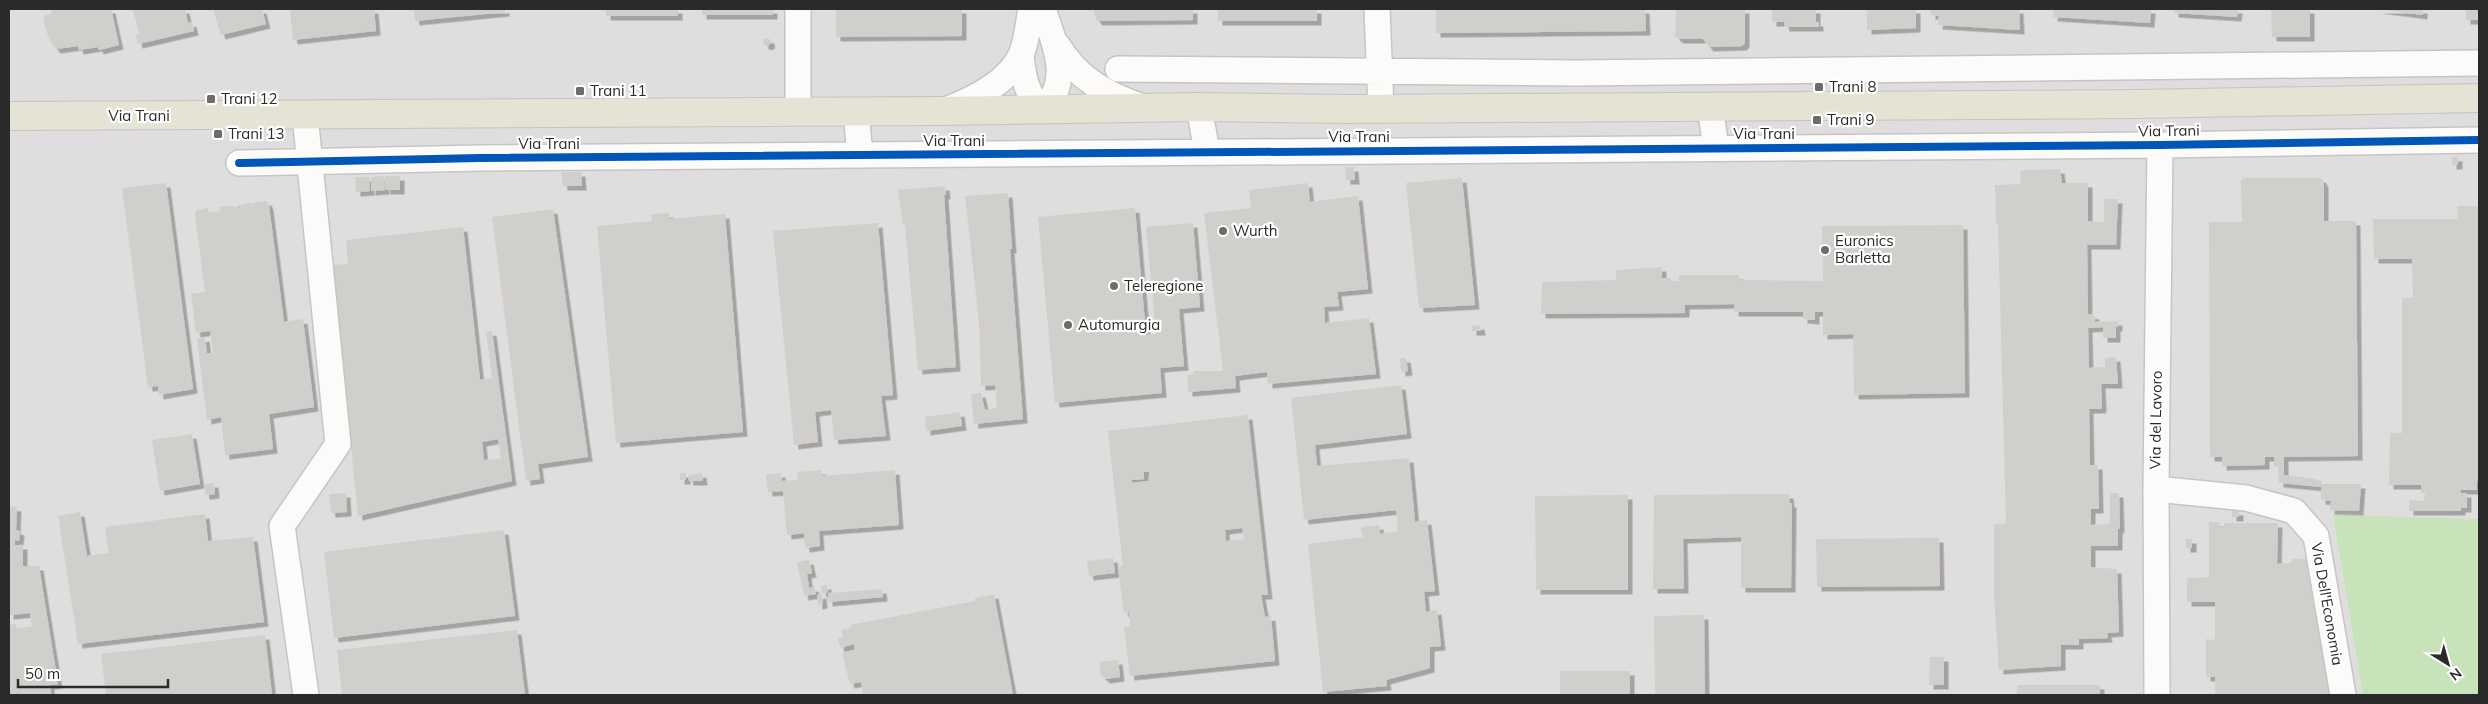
<svg xmlns="http://www.w3.org/2000/svg" width="2488" height="704" font-family="Mulish,sans-serif">
<defs>
<filter id="shadow"><feDropShadow dx="4.5" dy="4.5" stdDeviation="0" flood-color="#0004"/></filter>
</defs>
<rect width="100%" height="100%" fill="#e8e6e0"/>
<!-- industrial -->
<path fill="#e0dddf" d="M 9,9 L 2479,9 L 2479,519 L 2333,516 L 2363,695 L 9,695 Z"/>
<!-- green -->
<path fill="#c8e3ba" d="M 2333,515 L 2479,519 L 2479,695 L 2363,695 Z"/>
<!-- building -->
<path fill="#d1cfcb" fill-rule="evenodd" filter="url(#shadow)" d="M 53,9 L 111,9 L 119,45 L 99,50 L 98,47 L 79,50 L 78,46 L 56,49 L 49,39 L 44,23 L 44,15 L 50,15 Z
M 133,9 L 185,9 L 188,23 L 192,22 L 194,31 L 138,44 L 136,35 L 139,34 Z
M 213,9 L 262,9 L 266,24 L 221,35 Z
M 290,9 L 374,9 L 376,31 L 293,40 Z
M 414,9 L 505,9 L 505,12 L 415,21 Z
M 606,9 L 678,9 L 678,16 L 606,16 Z
M 702,9 L 773,9 L 773,15 L 702,15 Z
M 836,9 L 962,9 L 962,36 L 836,37 Z
M 1094,9 L 1193,9 L 1193,20 L 1098,21 L 1095,17 Z
M 1218,9 L 1317,9 L 1317,21 L 1218,21 Z
M 1436,9 L 1645,9 L 1646,31 L 1436,33 Z
M 1676,9 L 1745,9 L 1745,43 L 1742,46 L 1709,47 L 1703,39 L 1679,39 L 1675,36 Z
M 1772,9 L 1816,9 L 1816,22 L 1819,22 L 1819,27 L 1785,27 L 1784,22 L 1772,22 Z
M 1867,9 L 1916,9 L 1916,28 L 1867,30 Z
M 1931,9 L 2019,9 L 2020,30 L 1938,25 L 1939,16 L 1931,15 Z
M 2054,9 L 2151,9 L 2150,23 L 2053,17 Z
M 2174,9 L 2238,9 L 2237,17 L 2174,13 Z
M 2271,9 L 2310,9 L 2310,37 L 2272,37 Z
M 2377,9 L 2423,9 L 2423,15 Z
M 2466,9 L 2479,9 L 2479,20 L 2466,20 Z
M763.5 42a3.5 3.5 0 1 1 7 0a3.5 3.5 0 1 1-7 0Z
M 2452,157 L 2458,157 L 2458,165 L 2452,165 Z
M 1345,167 L 1354,167 L 1355,180 L 1346,180 Z
M 2060,169 L 2062,183 L 2088,183 L 2088,221 L 2104,222 L 2104,199 L 2118,199 L 2116,245 L 2087,245 L 2088,314 L 2095,315 L 2095,322 L 2118,321 L 2118,327 L 2116,327 L 2116,338 L 2103,338 L 2103,327 L 2088,328 L 2089,368 L 2105,367 L 2105,358 L 2116,357 L 2118,384 L 2101,384 L 2102,406 L 2101,409 L 2089,409 L 2090,465 L 2098,465 L 2099,509 L 2091,509 L 2091,525 L 2110,524 L 2110,493 L 2119,493 L 2120,529 L 2118,528 L 2118,546 L 2091,546 L 2091,567 L 2117,569 L 2119,632 L 2107,633 L 2108,638 L 2079,639 L 2079,645 L 2061,645 L 2061,666 L 1999,670 L 1994,594 L 1994,524 L 2006,524 L 1998,223 L 1996,223 L 1995,185 L 2021,184 L 2020,172 L 2023,170 Z
M 561,172 L 581,172 L 582,186 L 563,186 Z
M 384,176 L 385,190 L 371,191 L 371,177 Z
M 385,176 L 400,176 L 400,190 L 386,190 Z
M 355,177 L 369,177 L 370,191 L 356,192 Z
M 1462,178 L 1475,305 L 1419,308 L 1406,183 Z
M 2244,178 L 2321,178 L 2324,183 L 2324,221 L 2356,221 L 2358,456 L 2284,457 L 2284,475 L 2309,478 L 2322,481 L 2321,484 L 2361,484 L 2359,511 L 2330,510 L 2331,501 L 2321,500 L 2321,487 L 2279,483 L 2278,467 L 2274,467 L 2274,457 L 2265,457 L 2265,465 L 2222,466 L 2222,457 L 2210,457 L 2209,222 L 2242,222 L 2241,180 Z
M 166,183 L 193,389 L 159,395 L 158,386 L 148,387 L 122,188 Z
M 1308,183 L 1310,202 L 1358,196 L 1368,289 L 1337,292 L 1339,306 L 1324,307 L 1325,323 L 1369,318 L 1376,374 L 1268,384 L 1267,372 L 1235,376 L 1236,388 L 1188,392 L 1187,375 L 1194,374 L 1193,371 L 1223,371 L 1204,213 L 1251,208 L 1249,190 Z
M 945,186 L 946,195 L 944,195 L 956,367 L 918,370 L 905,225 L 903,225 L 898,190 Z
M 1008,193 L 1012,249 L 1010,249 L 1023,419 L 974,424 L 971,394 L 981,393 L 985,410 L 997,408 L 995,385 L 981,386 L 979,323 L 965,196 Z
M 267,201 L 269,206 L 284,322 L 303,319 L 314,407 L 269,414 L 273,449 L 225,455 L 221,417 L 207,420 L 197,339 L 205,337 L 207,353 L 213,353 L 210,331 L 196,333 L 191,294 L 205,292 L 195,215 L 196,210 L 208,208 L 209,213 L 220,211 L 219,207 L 234,206 L 236,210 L 236,206 L 250,203 L 253,208 L 252,203 Z
M 2457,206 L 2479,206 L 2479,481 L 2477,481 L 2477,490 L 2461,490 L 2461,493 L 2467,493 L 2467,508 L 2461,508 L 2461,511 L 2409,511 L 2409,500 L 2424,501 L 2425,493 L 2421,493 L 2421,485 L 2389,485 L 2390,433 L 2402,433 L 2402,298 L 2413,298 L 2412,259 L 2374,259 L 2373,219 L 2458,219 Z
M 1135,208 L 1146,335 L 1156,334 L 1146,227 L 1193,223 L 1200,307 L 1179,309 L 1184,366 L 1160,368 L 1162,393 L 1055,403 L 1038,217 Z
M 553,209 L 588,457 L 538,464 L 540,479 L 526,481 L 492,217 Z
M 669,213 L 669,219 L 725,214 L 743,432 L 616,443 L 597,226 L 652,221 L 651,214 Z
M 878,223 L 893,395 L 881,396 L 886,436 L 834,440 L 831,410 L 815,412 L 818,442 L 794,445 L 773,231 Z
M 1963,225 L 1965,393 L 1854,395 L 1853,334 L 1823,335 L 1823,312 L 1815,312 L 1815,320 L 1803,319 L 1803,312 L 1734,312 L 1734,304 L 1685,305 L 1685,313 L 1541,314 L 1542,282 L 1616,280 L 1616,270 L 1662,267 L 1662,278 L 1671,278 L 1671,281 L 1679,281 L 1679,275 L 1739,275 L 1739,280 L 1823,281 L 1822,226 Z
M 463,227 L 480,380 L 492,378 L 486,332 L 492,331 L 512,481 L 358,516 L 333,265 L 348,264 L 346,240 ZM 498,439 L 501,459 L 484,460 L 482,442 Z
M 1480,325 L 1481,331 L 1472,331 L 1472,326 Z
M 1400,358 L 1406,358 L 1408,371 L 1401,372 Z
M 1401,385 L 1407,434 L 1315,445 L 1317,466 L 1409,458 L 1415,522 L 1427,520 L 1435,591 L 1424,592 L 1426,612 L 1437,610 L 1441,646 L 1430,647 L 1430,668 L 1386,680 L 1387,686 L 1323,692 L 1308,544 L 1363,537 L 1361,527 L 1379,525 L 1380,534 L 1398,531 L 1396,510 L 1304,520 L 1291,398 Z
M 960,412 L 962,426 L 926,431 L 925,417 Z
M 1248,415 L 1268,595 L 1261,595 L 1265,617 L 1271,616 L 1275,661 L 1130,676 L 1124,627 L 1130,626 L 1129,612 L 1124,613 L 1118,567 L 1123,566 L 1108,431 ZM 1144,472 L 1149,472 L 1149,481 L 1132,483 L 1132,480 L 1144,479 ZM 1242,528 L 1244,539 L 1226,541 L 1225,530 Z
M 192,434 L 200,484 L 160,491 L 152,440 Z
M 822,470 L 822,476 L 895,470 L 899,525 L 819,531 L 820,546 L 805,548 L 804,533 L 787,535 L 783,491 L 768,492 L 766,475 L 781,473 L 782,481 L 798,480 L 797,472 Z
M 680,473 L 686,473 L 686,480 L 680,480 Z
M 702,473 L 703,481 L 689,481 L 688,475 Z
M 214,483 L 215,494 L 205,495 L 204,484 Z
M 346,493 L 347,512 L 331,513 L 329,494 Z
M 1789,494 L 1790,503 L 1792,503 L 1791,588 L 1741,588 L 1741,537 L 1683,539 L 1684,589 L 1653,589 L 1654,495 Z
M 1628,495 L 1628,590 L 1536,590 L 1535,496 Z
M 9,506 L 17,507 L 16,530 L 20,531 L 19,541 L 15,540 L 15,545 L 23,545 L 23,566 L 39,566 L 58,684 L 50,685 L 51,695 L 9,695 L 9,625 L 16,624 L 16,629 L 32,626 L 30,613 L 9,615 Z
M 2232,511 L 2239,511 L 2239,517 L 2232,517 Z
M 80,512 L 87,556 L 109,553 L 105,527 L 205,514 L 208,541 L 253,537 L 264,622 L 78,644 L 58,516 Z
M 2209,522 L 2219,522 L 2220,527 L 2224,527 L 2224,523 L 2278,523 L 2277,564 L 2291,563 L 2292,559 L 2307,559 L 2330,695 L 2215,695 L 2215,677 L 2206,677 L 2206,639 L 2215,640 L 2215,602 L 2187,602 L 2187,578 L 2209,577 Z
M 504,530 L 515,616 L 334,638 L 324,552 Z
M 1939,538 L 1940,586 L 1817,587 L 1816,539 Z
M 2186,539 L 2192,539 L 2192,548 L 2186,548 Z
M 1113,558 L 1115,573 L 1089,576 L 1087,561 Z
M 809,560 L 812,573 L 807,574 L 809,588 L 814,587 L 816,594 L 804,596 L 797,562 Z
M 827,585 L 828,592 L 822,593 L 821,586 Z
M 882,589 L 883,597 L 828,602 L 828,593 Z
M 822,594 L 823,604 L 818,605 L 817,595 Z
M 994,594 L 1013,695 L 863,695 L 861,682 L 850,684 L 842,653 L 855,650 L 854,644 L 840,648 L 838,638 L 843,637 L 841,630 L 850,628 L 850,625 L 975,601 L 975,598 Z
M 1704,615 L 1705,695 L 1655,695 L 1654,616 Z
M 517,630 L 525,695 L 342,695 L 337,650 Z
M 265,635 L 272,695 L 106,695 L 101,654 Z
M 1930,657 L 1944,657 L 1944,685 L 1929,685 Z
M 1118,660 L 1120,677 L 1106,679 L 1101,675 L 1099,662 Z
M 1560,671 L 1630,671 L 1630,695 L 1560,695 Z
M 2017,685 L 2100,685 L 2100,695 L 2017,695 Z"/>
<g fill="none" stroke-linecap="round" stroke-linejoin="round">
<defs>
<path id="minor" d="M 1377,9 L 1381,109
M 1058,46 C 1078,79 1107,95 1143,107
M 1021,55 C 1023,75 1026,96 1043,110 C 1073,80 1054,43 1043,9
M 1118,69 L 1576,73 L 2479,63
M 1710,106 L 1716,148
M 1199,107 L 1207,152
M 943,111 C 970,101 1008,83 1021,55 C 1027,41 1028,23 1031,9
M 798,112 L 798,9
M 856,112 L 860,155
M 305,115 L 338,444 L 282,526 L 306,695
M 239,163 L 480,158 L 2160,145 L 2479,140
M 2156,489 L 2246,498 L 2294,511 L 2316,536 L 2343,695
M 2157,695 L 2156,489 L 2160,145"/>
<path id="major" d="M 9,116 L 941,111 L 1199,107 L 1347,109 L 2138,104 L 2479,98"/>
</defs>
<!-- minor casing -->
<use href="#minor" stroke="#c6c5c5" stroke-width="28"/>
<!-- major casing -->
<use href="#major" stroke="#c4c4c1" stroke-width="30"/>
<!-- minor -->
<use href="#minor" stroke="#fcfbfa" stroke-width="25"/>
<!-- major -->
<use href="#major" stroke="#e5e3d4" stroke-width="28"/>
<defs>
<path id="cycleway" d="M 239,163 L 480,158 L 2160,145 L 2479,140"/>
</defs>
<!-- cycleway casing -->
<use href="#cycleway" stroke="#fff" stroke-width="11"/>
<!-- cycleway -->
<use href="#cycleway" stroke="#0057b8" stroke-width="8"/>
</g>
<!-- markers -->
<g fill="#6c6c6a" stroke="#fff" stroke-width="2">
<rect x="1814" y="82" width="10" height="10" rx="2.5"/>
<rect x="575" y="86" width="10" height="10" rx="2.5"/>
<rect x="206" y="94" width="10" height="10" rx="2.5"/>
<rect x="1812" y="115" width="10" height="10" rx="2.5"/>
<rect x="213" y="129" width="10" height="10" rx="2.5"/>
<circle cx="1223" cy="231" r="5"/>
<circle cx="1825" cy="250" r="5"/>
<circle cx="1114" cy="286" r="5"/>
<circle cx="1068" cy="325" r="5"/>
</g>
<g text-anchor="middle" stroke-width="4.5" stroke-linejoin="round" paint-order="stroke">
<!-- poi labels -->
<g font-size="15" fill="#2a2a2a" stroke="#fff" text-anchor="start">
<text x="1829" y="92">Trani 8</text>
<text x="590" y="96">Trani 11</text>
<text x="221" y="104">Trani 12</text>
<text x="1827" y="125">Trani 9</text>
<text x="228" y="139">Trani 13</text>
<text x="1233" y="236">Wurth</text>
<text x="1835" y="246">Euronics<tspan x="1835" dy="17">Barletta</tspan></text>
<text x="1124" y="291">Teleregione</text>
<text x="1078" y="330">Automurgia</text>
</g>
<!-- street labels -->
<g font-size="15" fill="#2a2a2a" stroke="#fff">
<text x="139" y="121">Via Trani</text>
<text transform="translate(2169 131) rotate(-1)" y="5">Via Trani</text>
<text x="1764" y="139">Via Trani</text>
<text x="1359" y="142">Via Trani</text>
<text x="954" y="146">Via Trani</text>
<text x="549" y="149">Via Trani</text>
<text transform="translate(2156 420) rotate(-89)" y="5">Via del Lavoro</text>
<text transform="translate(2327 604) rotate(80)" y="5">Via Dell'Economia</text>
</g>
</g>
<!-- border -->
<rect width="2488" height="704" fill="none" stroke="#2a2a2a" stroke-width="20"/>
<!-- north arrow -->
<g transform="translate(2448 664) rotate(143)" stroke="#ffffff" stroke-width="4" paint-order="stroke">
<path d="M0-4L9 19L0 12L-9 19Z" fill="#2a2a2a"/>
<text y="-8" font-size="14" font-weight="bold" text-anchor="middle" fill="#2a2a2a">N</text>
</g>
<!-- scale -->
<path d="M18 679v8h150v-8" fill="none" stroke="#2a2a2a" stroke-width="2.5"/>
<text x="25" y="679" font-size="15" fill="#2a2a2a" stroke="#ffffff" stroke-width="4" paint-order="stroke">50 m</text>
</svg>
